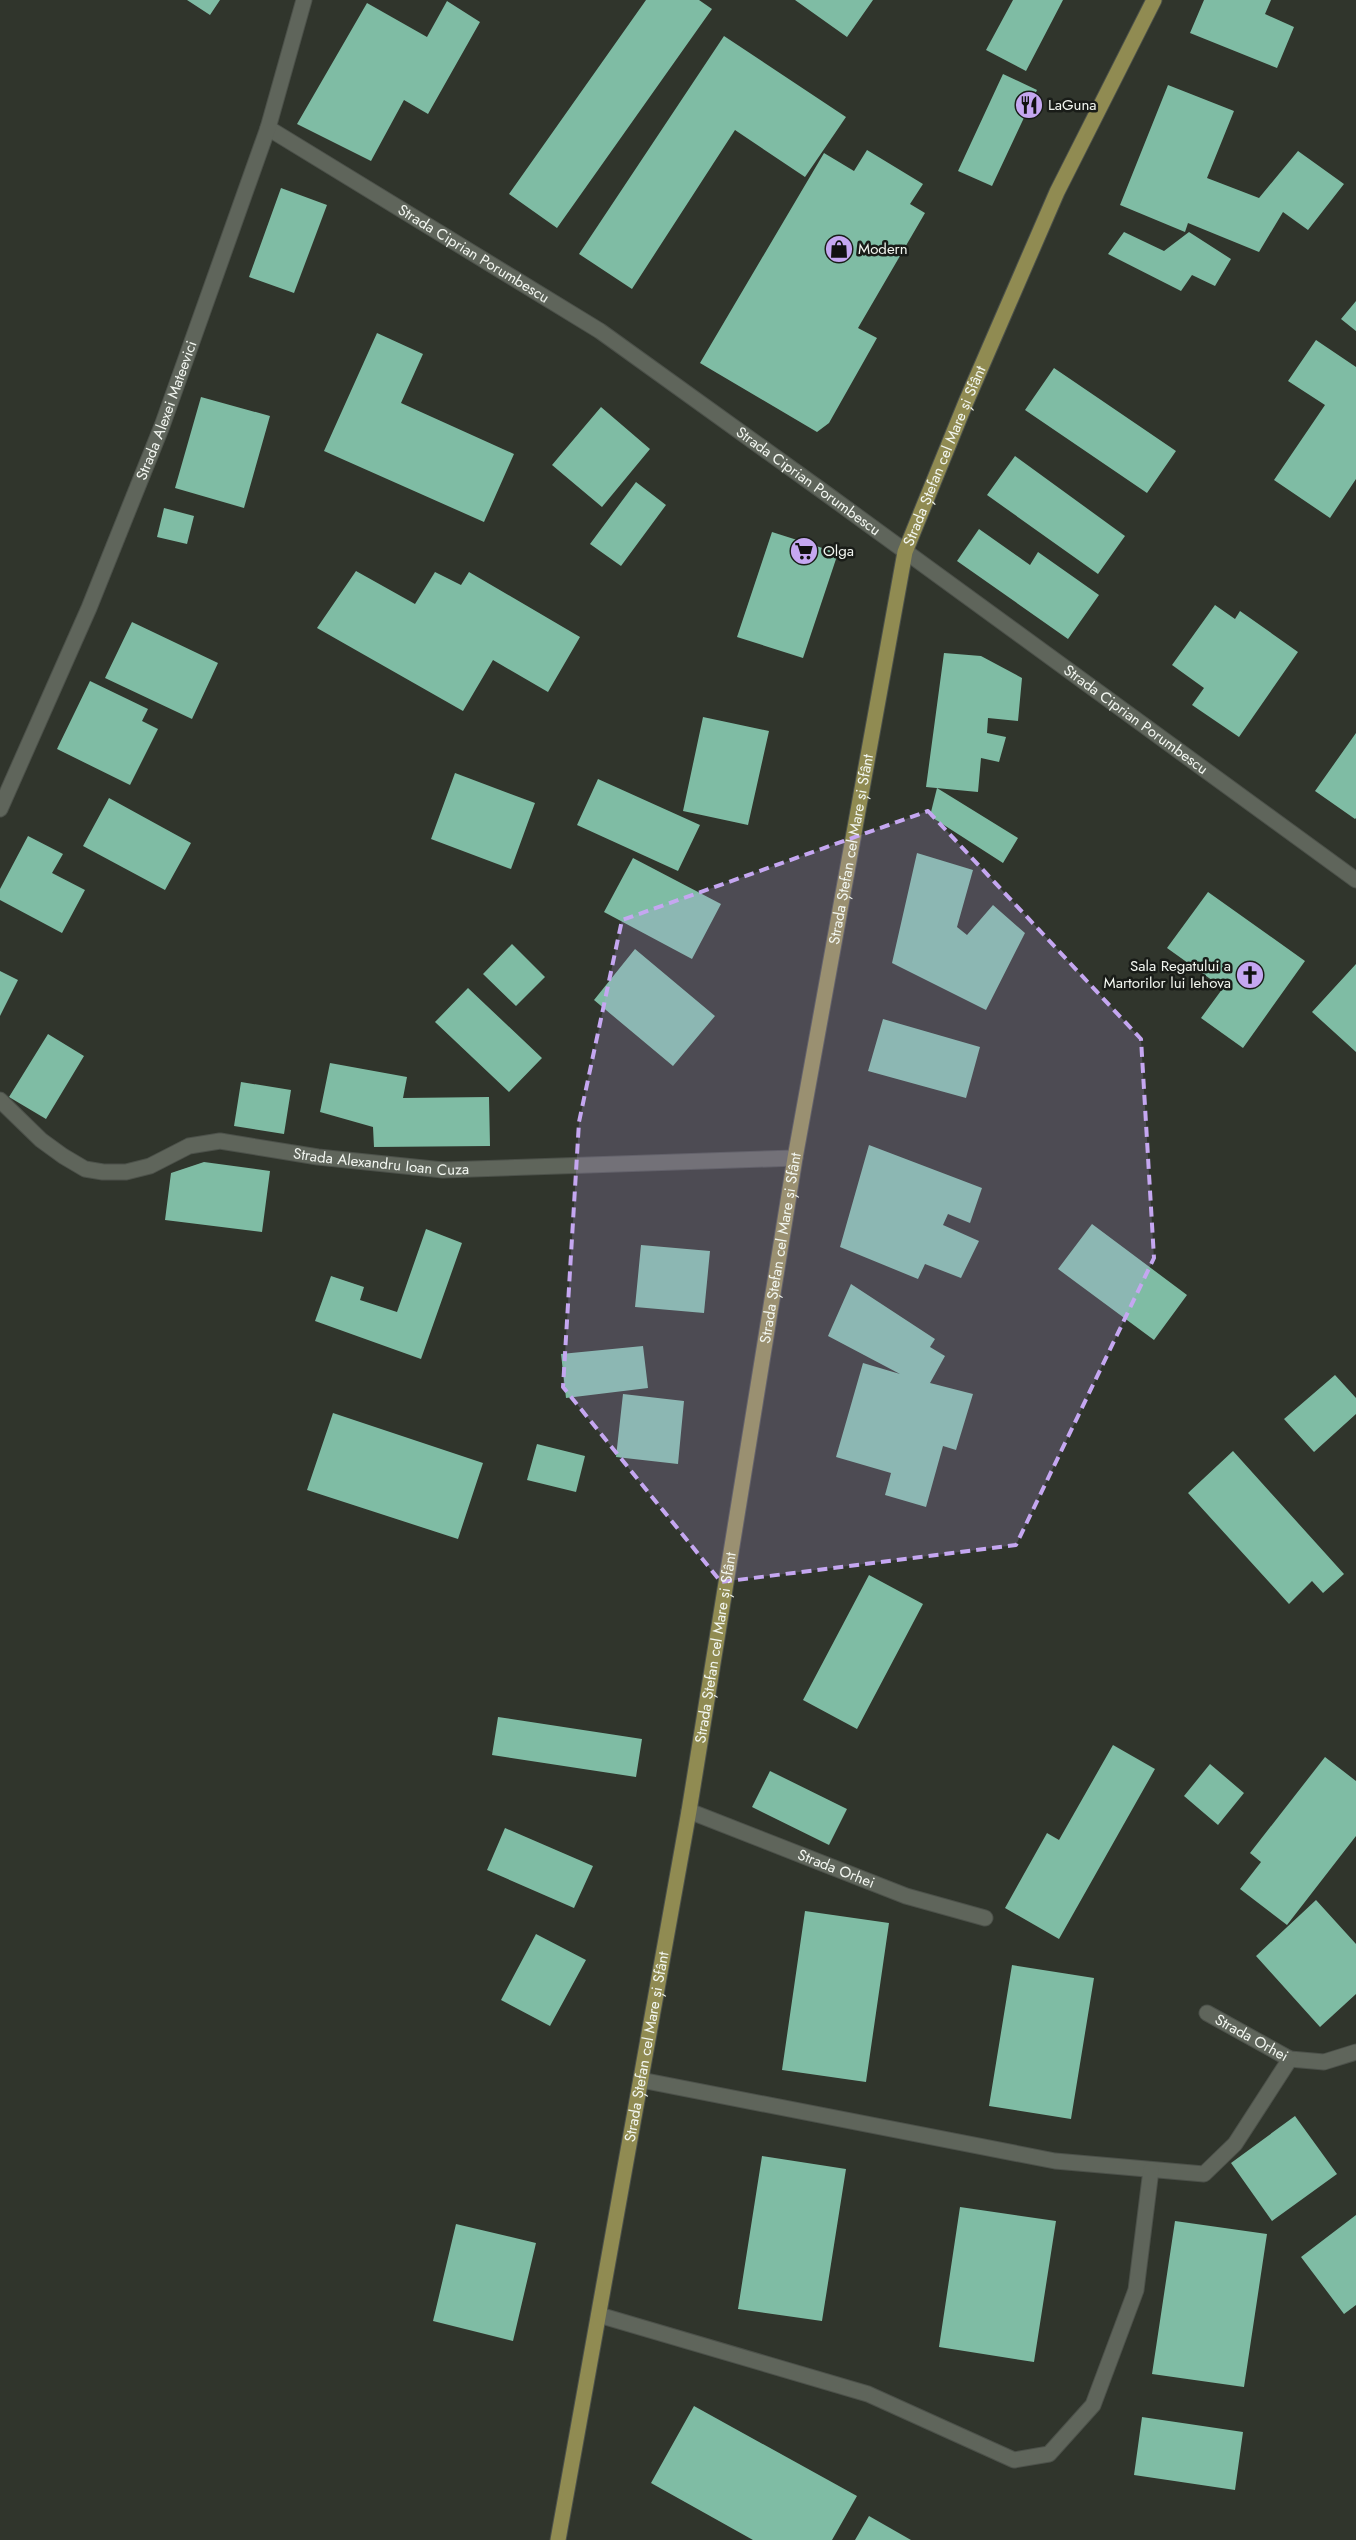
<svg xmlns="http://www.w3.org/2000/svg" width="1356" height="2540" font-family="Jost,sans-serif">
<rect width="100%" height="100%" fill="#30352c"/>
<!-- building -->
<path fill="#7fbca4" d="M 187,0 L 220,0 L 210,15 Z
M 646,0 L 699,0 L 712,9 L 557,228 L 509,194 Z
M 795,0 L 873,0 L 847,37 Z
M 1013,0 L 1063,0 L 1026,71 L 986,50 Z
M 1204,0 L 1271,0 L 1265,14 L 1294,27 L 1277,68 L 1190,33 Z
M 447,1 L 480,22 L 428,114 L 404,100 L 371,161 L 297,124 L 367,3 L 427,37 Z
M 724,36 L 846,117 L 805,177 L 735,130 L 632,289 L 579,254 Z
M 1003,74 L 1037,90 L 992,186 L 958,171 Z
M 1168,85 L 1234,111 L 1207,178 L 1259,198 L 1298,151 L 1344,184 L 1308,230 L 1283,212 L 1259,252 L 1188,223 L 1185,232 L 1120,205 Z
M 867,150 L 923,184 L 910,204 L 925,213 L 858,328 L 877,338 L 829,423 L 817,432 L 700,363 L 824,153 L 854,171 Z
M 281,188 L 327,205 L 294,293 L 249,277 Z
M 1124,232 L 1164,251 L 1189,232 L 1231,259 L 1215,286 L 1192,275 L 1181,291 L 1108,254 Z
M 1356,301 L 1356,331 L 1341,319 Z
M 377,333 L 423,354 L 401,403 L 514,454 L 484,522 L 324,451 Z
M 1316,340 L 1356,367 L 1356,479 L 1330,518 L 1274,480 L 1325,405 L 1288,381 Z
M 1054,368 L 1176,451 L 1147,493 L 1025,410 Z
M 201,397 L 270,416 L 244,508 L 175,488 Z
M 601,407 L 650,449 L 602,507 L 552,465 Z
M 1015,456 L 1125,536 L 1098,574 L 987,495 Z
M 636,482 L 666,505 L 621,566 L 590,544 Z
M 164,508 L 194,516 L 187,544 L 157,537 Z
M 979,529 L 1030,565 L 1038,552 L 1099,595 L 1068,639 L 957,561 Z
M 772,532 L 838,553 L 803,658 L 737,637 Z
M 356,571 L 415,604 L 435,572 L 461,585 L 469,572 L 580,637 L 548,692 L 493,660 L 463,711 L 317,628 Z
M 1215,605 L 1235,619 L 1240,611 L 1298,652 L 1239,737 L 1192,705 L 1204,688 L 1172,665 Z
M 132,622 L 218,663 L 192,719 L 105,678 Z
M 944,653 L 981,656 L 1022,678 L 1018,721 L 988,718 L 987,733 L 1006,737 L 999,762 L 981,758 L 978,792 L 926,787 Z
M 90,681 L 148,709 L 142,721 L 158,729 L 130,785 L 57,749 Z
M 703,717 L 769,731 L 748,825 L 683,811 Z
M 1356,733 L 1356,818 L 1355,819 L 1315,791 Z
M 455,773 L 535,803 L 511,869 L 431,839 Z
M 598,779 L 700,825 L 678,871 L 577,825 Z
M 937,788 L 1018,838 L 1003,863 L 930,816 Z
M 109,798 L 191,843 L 165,890 L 83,846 Z
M 28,836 L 63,854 L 52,873 L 85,890 L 62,933 L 0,900 L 0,889 Z
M 917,853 L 973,870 L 957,927 L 967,935 L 993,905 L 1025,933 L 986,1010 L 892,963 Z
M 633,858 L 721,904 L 692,959 L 604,912 Z
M 1208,892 L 1305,961 L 1243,1048 L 1201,1018 L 1223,988 L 1167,948 Z
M 512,944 L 545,977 L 516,1006 L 483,974 Z
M 635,949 L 715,1016 L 673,1066 L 594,1000 Z
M 1356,964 L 1356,1052 L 1312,1012 Z
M 0,971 L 18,980 L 0,1016 Z
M 468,988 L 542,1058 L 509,1092 L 435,1022 Z
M 883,1019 L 980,1047 L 966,1098 L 868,1071 Z
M 48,1034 L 84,1056 L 46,1119 L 9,1097 Z
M 330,1063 L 407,1077 L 403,1098 L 489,1097 L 490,1146 L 374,1147 L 373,1127 L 320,1112 Z
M 241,1082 L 291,1090 L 284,1134 L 234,1126 Z
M 869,1145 L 982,1188 L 970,1223 L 948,1214 L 943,1225 L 979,1241 L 961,1278 L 925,1264 L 918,1279 L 840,1247 Z
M 204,1162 L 270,1171 L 262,1232 L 165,1220 L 171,1173 Z
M 1092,1224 L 1187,1295 L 1154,1340 L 1058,1269 Z
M 426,1229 L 462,1243 L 421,1359 L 315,1321 L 331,1276 L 364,1287 L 360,1300 L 397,1312 Z
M 641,1245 L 710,1251 L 704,1313 L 635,1307 Z
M 851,1284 L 935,1339 L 930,1347 L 945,1356 L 930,1383 L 973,1394 L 956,1450 L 943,1446 L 926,1507 L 885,1495 L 891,1473 L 836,1457 L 863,1363 L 900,1374 L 828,1336 Z
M 643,1346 L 648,1388 L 566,1398 L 561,1354 Z
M 1335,1375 L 1356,1398 L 1356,1414 L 1314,1452 L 1284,1419 Z
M 623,1394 L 684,1401 L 678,1464 L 616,1457 Z
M 333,1413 L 483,1463 L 458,1539 L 307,1490 Z
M 537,1444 L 585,1456 L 576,1492 L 527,1480 Z
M 1233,1451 L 1344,1574 L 1323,1593 L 1312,1581 L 1289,1604 L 1188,1493 Z
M 869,1575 L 923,1604 L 857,1729 L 803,1700 Z
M 498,1717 L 642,1739 L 636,1777 L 492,1755 Z
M 1113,1745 L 1155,1769 L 1059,1939 L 1005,1908 L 1047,1833 L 1059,1840 Z
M 1325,1757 L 1356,1781 L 1356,1836 L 1287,1925 L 1240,1889 L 1261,1862 L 1250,1853 Z
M 1210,1764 L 1244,1793 L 1218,1825 L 1184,1796 Z
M 770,1771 L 847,1809 L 829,1845 L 752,1807 Z
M 505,1828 L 593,1866 L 574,1908 L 487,1870 Z
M 1316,1900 L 1356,1944 L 1356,1994 L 1320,2027 L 1256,1956 Z
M 805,1911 L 889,1923 L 866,2082 L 782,2070 Z
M 536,1934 L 586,1960 L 550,2026 L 501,2000 Z
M 1012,1965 L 1094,1978 L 1071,2119 L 989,2106 Z
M 1295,2116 L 1337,2174 L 1272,2221 L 1231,2163 Z
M 762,2156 L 846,2169 L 822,2321 L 738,2309 Z
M 960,2207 L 1056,2221 L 1034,2362 L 939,2347 Z
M 1356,2215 L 1356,2305 L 1344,2314 L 1301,2257 Z
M 1175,2221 L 1267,2234 L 1244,2387 L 1152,2374 Z
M 456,2224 L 536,2243 L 513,2341 L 433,2321 Z
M 694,2406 L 857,2496 L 832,2540 L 753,2540 L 651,2483 Z
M 1142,2417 L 1243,2432 L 1235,2490 L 1134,2475 Z
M 869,2516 L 911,2540 L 855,2540 Z"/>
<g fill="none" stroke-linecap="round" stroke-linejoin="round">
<defs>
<g id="minor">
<path id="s1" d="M 268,128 L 600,331 L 828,495 L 1356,880"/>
<path id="s2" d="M 0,809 L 89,608 L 162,426 L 268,128 L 304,0"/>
<path id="s3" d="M 0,1100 L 41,1140 L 63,1156 L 85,1169 L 103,1172 L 126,1172 L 150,1166 L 189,1146 L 220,1141 L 318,1157 L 443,1170 L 795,1158"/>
<path id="s4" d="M 689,1811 L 906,1896 L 985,1918"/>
<path id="s5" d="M 1207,2013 L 1290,2059 L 1324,2062 L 1356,2052"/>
<path d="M 641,2080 L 1055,2161 L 1204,2174 L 1235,2144 L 1290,2059"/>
<path d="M 599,2315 L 868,2394 L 1014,2460 L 1049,2454 L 1093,2405 L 1136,2290 L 1151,2170"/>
</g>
<g id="major">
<path id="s6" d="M 558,2540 L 689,1811 L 795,1158 L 905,552 L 966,402 L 1057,192 L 1154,0"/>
</g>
</defs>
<!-- minor casing -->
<use href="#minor" stroke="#4c514a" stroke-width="17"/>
<!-- major casing -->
<use href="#major" stroke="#4c514a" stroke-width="17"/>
<!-- minor -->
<use href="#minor" stroke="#5f655b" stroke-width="15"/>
<!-- major -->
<use href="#major" stroke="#908b52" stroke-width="15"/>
</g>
<!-- marked area -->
<path fill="#c5a7f1" fill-opacity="0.2" stroke="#c5a7f1" stroke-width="4" stroke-dasharray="10 6" stroke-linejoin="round" d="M 928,811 L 1141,1039 L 1154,1258 L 1016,1545 L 721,1582 L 563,1387 L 579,1122 L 622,920 Z"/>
<!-- icons -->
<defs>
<symbol id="restaurant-disc" viewBox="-11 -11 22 22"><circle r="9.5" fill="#c5a7f1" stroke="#191c18"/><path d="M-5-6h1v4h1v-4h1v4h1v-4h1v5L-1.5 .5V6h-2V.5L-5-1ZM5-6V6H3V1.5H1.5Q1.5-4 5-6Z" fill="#111"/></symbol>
<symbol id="shop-disc" viewBox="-11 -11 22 22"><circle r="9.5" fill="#c5a7f1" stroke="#191c18"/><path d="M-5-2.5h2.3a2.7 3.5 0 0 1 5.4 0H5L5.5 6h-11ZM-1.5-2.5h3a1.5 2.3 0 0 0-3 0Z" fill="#111"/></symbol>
<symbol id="supermarket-disc" viewBox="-11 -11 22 22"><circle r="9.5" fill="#c5a7f1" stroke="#191c18"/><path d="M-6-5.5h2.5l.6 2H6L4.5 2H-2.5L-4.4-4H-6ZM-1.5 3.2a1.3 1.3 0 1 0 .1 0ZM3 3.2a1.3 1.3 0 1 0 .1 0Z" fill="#111"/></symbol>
<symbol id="church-disc" viewBox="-11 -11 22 22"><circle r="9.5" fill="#c5a7f1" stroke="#191c18"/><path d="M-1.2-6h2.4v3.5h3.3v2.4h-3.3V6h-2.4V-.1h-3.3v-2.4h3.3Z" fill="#111"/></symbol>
</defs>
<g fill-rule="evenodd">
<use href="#restaurant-disc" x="1013" y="89" width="32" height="32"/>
<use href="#shop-disc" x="823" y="233" width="32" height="32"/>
<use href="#supermarket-disc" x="788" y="535" width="32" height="32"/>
<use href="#church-disc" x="1234" y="959" width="32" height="32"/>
</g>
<g text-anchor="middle" stroke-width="5" stroke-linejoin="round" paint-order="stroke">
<!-- poi labels -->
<g font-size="15" fill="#f2f6f0" stroke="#191c18" text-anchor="start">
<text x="1048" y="110">LaGuna</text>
<text x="858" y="254">Modern</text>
<text x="823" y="556">Olga</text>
<text x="1231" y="971" text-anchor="end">Sala Regatului a<tspan x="1231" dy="17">Martorilor lui Iehova</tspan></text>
</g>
<!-- street labels -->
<g font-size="15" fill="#f2f6f0" stroke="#191c18">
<text dy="5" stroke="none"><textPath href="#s1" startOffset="241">Strada Ciprian Porumbescu</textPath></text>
<text dy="5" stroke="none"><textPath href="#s2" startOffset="432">Strada Alexei Mateevici</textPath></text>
<text dy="5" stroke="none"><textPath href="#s6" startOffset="2122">Strada Ștefan cel Mare și Sfânt</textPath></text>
<text dy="5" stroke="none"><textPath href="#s1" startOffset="646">Strada Ciprian Porumbescu</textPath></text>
<text dy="5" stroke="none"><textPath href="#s1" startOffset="1051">Strada Ciprian Porumbescu</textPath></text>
<text dy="5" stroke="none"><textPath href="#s6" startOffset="1716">Strada Ștefan cel Mare și Sfânt</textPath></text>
<text dy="5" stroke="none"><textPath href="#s3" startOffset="414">Strada Alexandru Ioan Cuza</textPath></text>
<text dy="5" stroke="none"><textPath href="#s6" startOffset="1311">Strada Ștefan cel Mare și Sfânt</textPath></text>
<text dy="5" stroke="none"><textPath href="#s6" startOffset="906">Strada Ștefan cel Mare și Sfânt</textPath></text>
<text dy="5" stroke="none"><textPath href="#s4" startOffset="158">Strada Orhei</textPath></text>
<text dy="5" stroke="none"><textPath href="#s5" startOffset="51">Strada Orhei</textPath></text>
<text dy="5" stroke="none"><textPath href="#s6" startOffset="501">Strada Ștefan cel Mare și Sfânt</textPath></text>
</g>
</g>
</svg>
